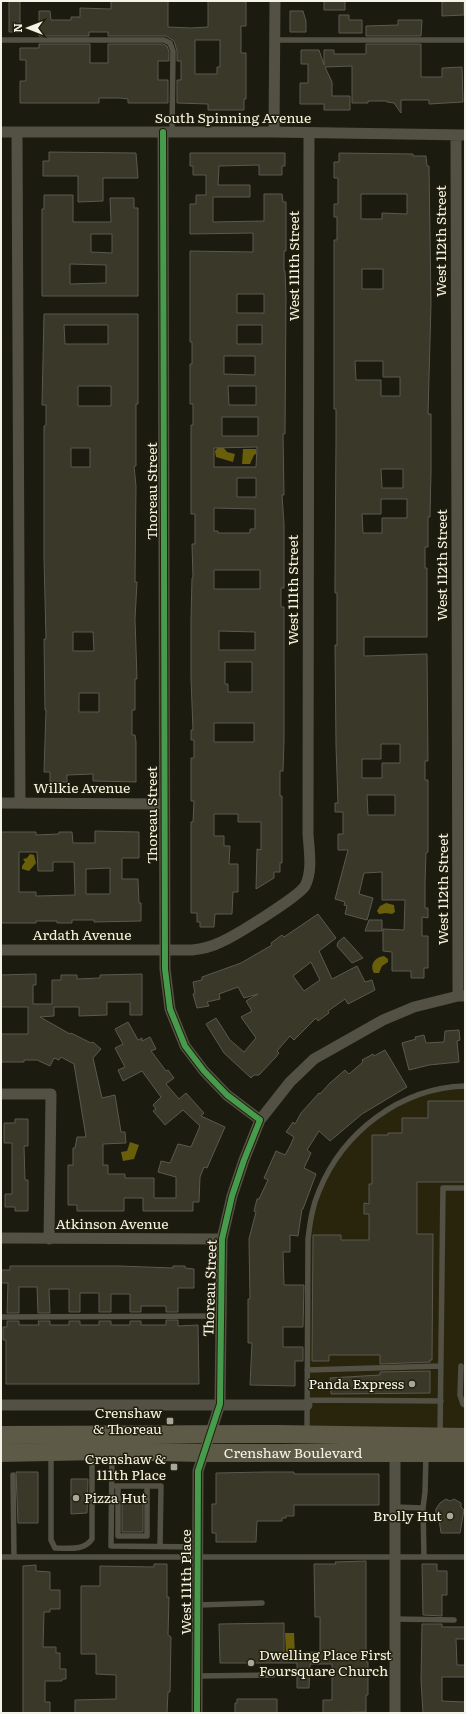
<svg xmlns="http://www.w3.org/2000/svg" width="466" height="1714" font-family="Literata,serif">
<rect width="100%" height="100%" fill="#1c1b10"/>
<!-- built -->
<path fill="#29250d" d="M 465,1088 L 465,1430 L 310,1430 L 310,1240 L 314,1216 L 320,1194 L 330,1172 L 343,1152 L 363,1131 L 385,1114 L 408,1101 L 431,1093 Z"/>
<!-- water -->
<path fill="#695e0a" d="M 218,447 L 224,448 L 227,452 L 235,454 L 233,462 L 216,457 L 215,451 Z
M 243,449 L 256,449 L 256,454 L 254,455 L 250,464 L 242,464 Z
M 30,854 L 34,855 L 36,863 L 29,871 L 22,869 L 22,866 L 25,862 L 23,859 L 27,858 Z
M 386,903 L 394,905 L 395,912 L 392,914 L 386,913 L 379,914 L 377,911 L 380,906 Z
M 384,956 L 388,959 L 388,962 L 382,966 L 379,973 L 374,973 C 369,965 375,957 384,956 Z
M 130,1142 L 139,1145 L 134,1159 L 123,1161 L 121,1152 L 127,1151 Z
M 285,1633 L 294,1633 L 295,1655 L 286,1655 Z"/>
<!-- building -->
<path fill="#3a3828" stroke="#5b5950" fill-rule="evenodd" d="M 9,1 L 20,1 L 20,32 L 9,32 Z
M 111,1 L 168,1 L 168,27 L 191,28 L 208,27 L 208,1 L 246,1 L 246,26 L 241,26 L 241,53 L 246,53 L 246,99 L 244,99 L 244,110 L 208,110 L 208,104 L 177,103 L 177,80 L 181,80 L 181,61 L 177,61 L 177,51 L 174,41 L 166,36 L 108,36 L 108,32 L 89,32 L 89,36 L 39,36 L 39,11 L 50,11 L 51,20 L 71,20 L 71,17 L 80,17 L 80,8 L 111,9 ZM 195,40 L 220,40 L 220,67 L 217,67 L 217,74 L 195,74 Z
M 324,1 L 345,1 L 345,10 L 324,10 Z
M 442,1 L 464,1 L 464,15 L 442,16 Z
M 290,11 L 303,11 L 306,21 L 306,32 L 290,32 Z
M 339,15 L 349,15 L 349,20 L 362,20 L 362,33 L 339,33 Z
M 398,20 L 422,20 L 421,36 L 366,36 L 366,26 L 398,25 Z
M 39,44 L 90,44 L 90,63 L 108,63 L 108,44 L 163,44 L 167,46 L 169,52 L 169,61 L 158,61 L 158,80 L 168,80 L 168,103 L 128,103 L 128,99 L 120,98 L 99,98 L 99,103 L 20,103 L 20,81 L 26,81 L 26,60 L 20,60 L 20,48 L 39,48 Z
M 366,44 L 421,44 L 421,77 L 442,77 L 442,68 L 462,67 L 463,102 L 429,104 L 429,100 L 401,100 L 401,113 L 394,103 L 387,102 L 387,101 L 368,101 L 368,103 L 352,103 L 352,66 L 325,67 L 332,82 L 332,96 L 350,96 L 350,110 L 324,110 L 324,104 L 300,104 L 300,83 L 308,83 L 308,64 L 301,64 L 301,50 L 319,50 L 324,65 L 324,50 L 334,50 L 334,54 L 366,54 Z
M 49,152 L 136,153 L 138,178 L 103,178 L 103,201 L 78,202 L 78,176 L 43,176 L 43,161 L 49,161 Z
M 190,153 L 285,153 L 285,166 L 282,166 L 282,175 L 259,175 L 259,165 L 219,166 L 218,185 L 250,185 L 250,197 L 213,197 L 213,222 L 264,221 L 264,194 L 282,194 L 283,202 L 286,202 L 286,251 L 284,251 L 284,271 L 285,271 L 286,297 L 285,434 L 283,434 L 284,495 L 282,495 L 284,524 L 284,588 L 281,588 L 281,607 L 284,607 L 284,740 L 283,771 L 280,771 L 280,796 L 282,796 L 282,863 L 280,863 L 280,872 L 274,872 L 274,878 L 256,889 L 257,849 L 261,850 L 261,822 L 238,822 L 238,814 L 214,814 L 214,836 L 224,836 L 224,846 L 230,846 L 229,864 L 238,864 L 238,892 L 233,892 L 232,914 L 215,914 L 214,927 L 200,927 L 200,922 L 197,922 L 197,913 L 191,913 L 191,822 L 193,822 L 194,801 L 191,801 L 191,758 L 194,758 L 194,740 L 191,740 L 191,730 L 193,730 L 191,679 L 191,618 L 192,578 L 193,578 L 192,544 L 195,544 L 195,514 L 191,514 L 191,425 L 193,425 L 193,404 L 190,404 L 190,364 L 192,364 L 192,342 L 190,342 L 190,251 L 253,252 L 253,233 L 190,234 L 190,204 L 196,204 L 196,195 L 206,195 L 206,175 L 193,175 L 193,166 L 190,166 ZM 237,294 L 264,294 L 264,313 L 237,313 ZM 237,325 L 262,325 L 262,344 L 237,344 ZM 224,356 L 255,356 L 255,375 L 224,374 ZM 228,386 L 256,386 L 256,405 L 229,405 ZM 222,417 L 258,417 L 258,436 L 222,436 ZM 257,447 L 256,467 L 214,467 L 214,448 ZM 237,478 L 256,478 L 256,497 L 237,497 ZM 214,508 L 255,509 L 255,529 L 250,529 L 250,533 L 218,533 L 218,531 L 214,531 ZM 214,570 L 260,570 L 260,589 L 214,589 ZM 219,631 L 255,632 L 255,650 L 219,650 ZM 225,662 L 252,662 L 252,692 L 228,692 L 228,684 L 225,684 ZM 214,723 L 254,723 L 254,742 L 214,742 Z
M 339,153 L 413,154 L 413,156 L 426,156 L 427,166 L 429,166 L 431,303 L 428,414 L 431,414 L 431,472 L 430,517 L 428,517 L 428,547 L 425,547 L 425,568 L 427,568 L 427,637 L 364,637 L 364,656 L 427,654 L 428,761 L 425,761 L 425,780 L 428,780 L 428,852 L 426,853 L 425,884 L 425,908 L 428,908 L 428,918 L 422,917 L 422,936 L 428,936 L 428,968 L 424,968 L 424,978 L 411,978 L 411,971 L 392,971 L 392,952 L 383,951 L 383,929 L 404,930 L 405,900 L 382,900 L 382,872 L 364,873 L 359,894 L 373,898 L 367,920 L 345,914 L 347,906 L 344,905 L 345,902 L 335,899 L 348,850 L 338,850 L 338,834 L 343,834 L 343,812 L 335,812 L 335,803 L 338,803 L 336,746 L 335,645 L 337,645 L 337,593 L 335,593 L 335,578 L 336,439 L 336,409 L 334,409 L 334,240 L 337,240 L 337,217 L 334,217 L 334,204 L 338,204 L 338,178 L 334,178 L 334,162 L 339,162 ZM 361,194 L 407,194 L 407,214 L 382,213 L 382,219 L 361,219 ZM 362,269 L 383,269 L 383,289 L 362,289 ZM 355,361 L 383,361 L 383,377 L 400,377 L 400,396 L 381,396 L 381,380 L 356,380 ZM 381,469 L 403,469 L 403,488 L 382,488 ZM 381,499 L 407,499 L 407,518 L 382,518 L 382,533 L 363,533 L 362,514 L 381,514 ZM 381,744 L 400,744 L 400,763 L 382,763 L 382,778 L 362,778 L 362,759 L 381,759 ZM 367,795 L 395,795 L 395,815 L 368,815 Z
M 44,195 L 73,195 L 73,222 L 111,222 L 110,198 L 134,198 L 134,208 L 138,208 L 138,296 L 42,296 L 42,209 L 44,209 ZM 91,234 L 112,234 L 112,253 L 91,252 ZM 70,264 L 106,265 L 106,283 L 70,284 Z
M 44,314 L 138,314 L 138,404 L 136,404 L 136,466 L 134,466 L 136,486 L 135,582 L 137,582 L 135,619 L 137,679 L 135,679 L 135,710 L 132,710 L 132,735 L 135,735 L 136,742 L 136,782 L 93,781 L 93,774 L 67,775 L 67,782 L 50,782 L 50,772 L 44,772 L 46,710 L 45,710 L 44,639 L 46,639 L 44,558 L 44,426 L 46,425 L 46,405 L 42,405 ZM 64,325 L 108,325 L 108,344 L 65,344 ZM 78,386 L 111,386 L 111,406 L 78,406 ZM 71,448 L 90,448 L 90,467 L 71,467 ZM 73,632 L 93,632 L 94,651 L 73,651 ZM 79,693 L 99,693 L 99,712 L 79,712 Z
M 95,831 L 139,832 L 139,858 L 122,858 L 122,879 L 138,879 L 139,903 L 141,903 L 141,921 L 94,922 L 94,920 L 72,920 L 72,923 L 57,923 L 57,921 L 36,921 L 36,923 L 1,923 L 1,832 L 36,832 L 36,835 L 59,834 L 59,832 L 72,832 L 73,843 L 95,843 ZM 19,852 L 37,852 L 38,871 L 53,871 L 53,862 L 74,862 L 75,895 L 36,896 L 36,892 L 19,892 ZM 110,868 L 110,894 L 86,894 L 86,869 Z
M 318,914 L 336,938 L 319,951 L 332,979 L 357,966 L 365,982 L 372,980 L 375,990 L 348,1004 L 345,999 L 328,1011 L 329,1013 L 318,1021 L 316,1018 L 294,1040 L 290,1036 L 277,1051 L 279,1053 L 275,1058 L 259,1075 L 254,1075 L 251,1078 L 224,1053 L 206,1024 L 216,1018 L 230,1040 L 244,1052 L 256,1038 L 241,1017 L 252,1011 L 246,1001 L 258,994 L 244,998 L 238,987 L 219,994 L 220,999 L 207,1002 L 209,1006 L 197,1008 L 193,994 L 195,993 L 193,982 L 202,980 L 202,977 L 241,963 L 272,945 L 271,943 L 282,935 L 284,937 ZM 311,962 L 320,980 L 304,991 L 293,976 Z
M 369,920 L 382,920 L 382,931 L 365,931 Z
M 344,937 L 363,958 L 352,963 L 337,946 L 338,942 Z
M 36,974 L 36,985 L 33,985 L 33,1004 L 52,1004 L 52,980 L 61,980 L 61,975 L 77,975 L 77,979 L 100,978 L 100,975 L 142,974 L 142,1015 L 130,1015 L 130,1002 L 107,1002 L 107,1015 L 79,1016 L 79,1007 L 54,1007 L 54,1016 L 40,1017 L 70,1034 L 71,1033 L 91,1043 L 93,1042 L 101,1049 L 93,1058 L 102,1098 L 115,1095 L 121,1132 L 125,1132 L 126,1143 L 103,1144 L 103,1165 L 108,1165 L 108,1174 L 125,1174 L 125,1178 L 154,1178 L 154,1198 L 176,1198 L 176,1177 L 158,1172 L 161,1161 L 170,1163 L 178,1144 L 191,1147 L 200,1126 L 183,1110 L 165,1125 L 153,1111 L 156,1109 L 153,1105 L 161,1097 L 142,1071 L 123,1081 L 118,1070 L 125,1067 L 115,1048 L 123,1044 L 115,1029 L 128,1022 L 138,1040 L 142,1038 L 142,1041 L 150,1037 L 156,1049 L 151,1051 L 166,1071 L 168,1070 L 174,1078 L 166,1084 L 179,1099 L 186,1093 L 204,1113 L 201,1116 L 225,1127 L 207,1168 L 204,1167 L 200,1177 L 199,1202 L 193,1202 L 193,1211 L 143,1211 L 143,1198 L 124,1198 L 124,1211 L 77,1211 L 77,1205 L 68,1205 L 68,1165 L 73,1165 L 73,1148 L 75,1148 L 77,1137 L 86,1137 L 74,1064 L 61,1057 L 59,1060 L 54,1058 L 50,1066 L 37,1060 L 24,1060 L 24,1062 L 1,1062 L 1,1034 L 28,1034 L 28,1007 L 1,1007 L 1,975 Z
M 459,1030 L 460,1040 L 457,1041 L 459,1062 L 429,1065 L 409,1070 L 402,1043 L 416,1039 L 415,1037 L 424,1035 L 426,1043 L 444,1042 L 445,1031 Z
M 385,1050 L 407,1087 L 362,1114 L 330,1141 L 319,1131 L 307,1150 L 311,1153 L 304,1168 L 316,1174 L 303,1209 L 302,1209 L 298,1236 L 290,1235 L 290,1252 L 283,1252 L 284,1285 L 304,1285 L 303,1327 L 283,1327 L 283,1347 L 303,1347 L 303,1361 L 295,1361 L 295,1386 L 250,1385 L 252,1343 L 248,1343 L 248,1299 L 250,1299 L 249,1239 L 256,1212 L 254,1211 L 257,1199 L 259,1199 L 268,1180 L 264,1178 L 276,1151 L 285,1155 L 290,1146 L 294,1137 L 286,1132 L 291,1125 L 293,1122 L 295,1124 L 301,1113 L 319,1093 L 320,1094 L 330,1083 L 345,1070 L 349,1074 L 363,1062 L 362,1060 L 373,1054 L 374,1056 Z
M 428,1101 L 465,1101 L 465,1182 L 417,1182 L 417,1234 L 433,1234 L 432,1360 L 430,1360 L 430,1362 L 380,1364 L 380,1355 L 329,1355 L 329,1361 L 312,1361 L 313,1235 L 341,1235 L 341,1240 L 369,1240 L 369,1214 L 364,1214 L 364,1203 L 369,1204 L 369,1184 L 372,1184 L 372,1135 L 388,1135 L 388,1133 L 402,1133 L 402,1118 L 428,1118 Z
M 15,1119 L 28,1119 L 28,1146 L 24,1146 L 25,1180 L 28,1180 L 28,1211 L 15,1211 L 15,1207 L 5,1207 L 5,1194 L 12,1194 L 12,1143 L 4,1143 L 4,1123 L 15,1123 Z
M 10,1266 L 119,1266 L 173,1268 L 173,1266 L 185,1266 L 185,1268 L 194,1269 L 194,1288 L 178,1288 L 178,1312 L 166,1312 L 166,1306 L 141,1306 L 141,1312 L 130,1312 L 130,1294 L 111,1294 L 111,1312 L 99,1312 L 99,1293 L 80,1293 L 80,1312 L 69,1312 L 69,1289 L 49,1289 L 50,1313 L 38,1313 L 37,1287 L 19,1287 L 19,1313 L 7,1313 L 8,1283 L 1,1283 L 1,1270 L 10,1270 Z
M 166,1320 L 178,1320 L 178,1326 L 198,1325 L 199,1384 L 6,1384 L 6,1340 L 3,1340 L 3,1327 L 7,1327 L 7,1321 L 19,1321 L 19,1325 L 39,1325 L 38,1321 L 50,1321 L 50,1325 L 69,1325 L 69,1321 L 80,1321 L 80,1325 L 99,1325 L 99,1321 L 111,1321 L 111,1325 L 130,1325 L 130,1321 L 141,1321 L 141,1325 L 166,1325 Z
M 430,1371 L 430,1393 L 331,1394 L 330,1378 L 380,1375 L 380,1372 Z
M 16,1472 L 38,1472 L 38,1523 L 18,1523 Z
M 266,1472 L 294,1472 L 294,1474 L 379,1474 L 379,1505 L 294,1505 L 294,1516 L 286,1516 L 286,1518 L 282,1518 L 282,1521 L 257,1521 L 256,1542 L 216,1542 L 216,1533 L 212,1533 L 212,1504 L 216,1504 L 216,1473 Z
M 71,1479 L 88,1479 L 87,1513 L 71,1514 Z
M 122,1498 L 143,1498 L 143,1532 L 122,1532 Z
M 446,1499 L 450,1501 L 454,1499 L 461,1503 L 461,1507 L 464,1510 L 460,1533 L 441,1533 L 439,1519 L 436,1517 L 436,1509 L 440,1503 Z
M 366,1561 L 366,1662 L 368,1662 L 368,1695 L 366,1695 L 366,1712 L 323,1713 L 323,1700 L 332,1700 L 332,1664 L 310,1664 L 309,1688 L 297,1688 L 297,1663 L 220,1663 L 219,1624 L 284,1623 L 284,1653 L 320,1652 L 320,1617 L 315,1617 L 314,1564 L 336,1564 L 335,1562 Z
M 154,1564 L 167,1564 L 167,1597 L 169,1597 L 168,1635 L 171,1637 L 170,1692 L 168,1692 L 167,1713 L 75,1713 L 75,1700 L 116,1699 L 116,1675 L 96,1674 L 96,1654 L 81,1654 L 81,1586 L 100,1586 L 100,1566 L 154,1567 Z
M 422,1564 L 437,1564 L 437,1571 L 447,1571 L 447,1595 L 442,1595 L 442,1616 L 423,1615 Z
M 36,1565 L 36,1571 L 50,1572 L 50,1590 L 60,1590 L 60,1609 L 50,1609 L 50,1612 L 44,1612 L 43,1647 L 56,1647 L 56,1653 L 60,1653 L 60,1669 L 66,1669 L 66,1679 L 62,1679 L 62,1681 L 45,1681 L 45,1702 L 50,1702 L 50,1713 L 23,1713 L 23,1566 Z
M 422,1624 L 442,1624 L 442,1627 L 465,1627 L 465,1639 L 456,1639 L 457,1665 L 465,1665 L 465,1677 L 442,1677 L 442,1701 L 465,1702 L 465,1713 L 423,1713 L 421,1680 Z
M 237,1699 L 277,1699 L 277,1713 L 235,1713 L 235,1703 L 237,1703 Z"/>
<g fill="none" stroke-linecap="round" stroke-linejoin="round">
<!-- lane -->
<path stroke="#525144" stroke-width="5.5" d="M 1,40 L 164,40 L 170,43 L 173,51 L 172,132
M 275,40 L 465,40
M 1,1317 L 221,1316
M 461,1366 L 460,1395 L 463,1404 L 465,1405
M 307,1370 L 441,1366
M 307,1400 L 441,1401
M 307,1433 L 308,1239 C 310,1223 312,1207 319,1191 C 343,1132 400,1088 465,1086
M 440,1435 L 443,1188 L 465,1188
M 112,1453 L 111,1546 L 198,1547
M 51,1455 L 51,1540 L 55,1548 C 69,1548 84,1551 92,1539 L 92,1453
M 13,1475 L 14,1557
M 116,1486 L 161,1486 L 160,1546
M 118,1486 L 118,1536 L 147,1536 L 147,1486
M 395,1507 L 423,1508
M 1,1557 L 465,1557
M 424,1557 L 423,1508 L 425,1492 L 426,1455
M 198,1605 L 262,1603
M 395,1619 L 454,1620
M 197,1676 L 273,1675"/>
<!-- street -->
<path stroke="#525144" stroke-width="11" d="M 1,132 L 274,132 L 465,135
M 17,132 L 20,803
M 163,132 L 165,969 L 170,1009 L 185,1046 L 204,1071 L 227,1095 L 260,1120 L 244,1160 L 232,1196 L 222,1239 L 220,1404 L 198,1471 L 197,1713
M 274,132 L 275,1
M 456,135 L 458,996
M 1,803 L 164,804
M 1,950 L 192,950 C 202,949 211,947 221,942 C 235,936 298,897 305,886 C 313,871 309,850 308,834 L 309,133
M 1,1094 L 51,1094 L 49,1239
M 260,1120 L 290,1082 L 314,1059 L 383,1020 L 414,1007 L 458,996 L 464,996
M 1,1238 L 222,1239
M 1,1405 L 307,1405
M 395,1713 L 395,1448"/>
<!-- primary -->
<g stroke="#5d5a47" stroke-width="18">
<path d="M 1,1435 L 280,1434 L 465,1437"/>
<path id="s1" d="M 1,1453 L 101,1451 L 204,1453 L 465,1453"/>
</g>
<defs>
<path id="cycleway" d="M 163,132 L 165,969 L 170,1009 L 185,1046 L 204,1071 L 227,1095 L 260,1120 L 244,1160 L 232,1196 L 222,1239 L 220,1404 L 198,1471 L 197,1713"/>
</defs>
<!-- cycleway casing -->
<use href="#cycleway" stroke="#211f0b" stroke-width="8"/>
<!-- cycleway -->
<use href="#cycleway" stroke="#469c4c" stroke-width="6"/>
</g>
<!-- markers -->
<g fill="#a9a79c" stroke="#211f0b" stroke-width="1.5">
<circle cx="412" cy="1384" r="4"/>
<rect x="166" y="1417" width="8" height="8" rx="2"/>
<rect x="170" y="1463" width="8" height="8" rx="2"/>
<circle cx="76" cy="1498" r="4"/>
<circle cx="450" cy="1516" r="4"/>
<circle cx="251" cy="1663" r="4"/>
</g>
<g text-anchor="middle" stroke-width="3" stroke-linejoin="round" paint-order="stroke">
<!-- street labels -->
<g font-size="14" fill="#f5f3e7" stroke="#211f0b">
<text x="233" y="123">South Spinning Avenue</text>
<text transform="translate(441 241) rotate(-90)" y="5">West 112th Street</text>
<text transform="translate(294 266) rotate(-90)" y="5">West 111th Street</text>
<text transform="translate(152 491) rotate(-90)" y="5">Thoreau Street</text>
<text transform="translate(442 565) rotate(-90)" y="5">West 112th Street</text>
<text transform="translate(293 590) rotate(-90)" y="5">West 111th Street</text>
<text x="82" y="793">Wilkie Avenue</text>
<text transform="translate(152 815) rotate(-90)" y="5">Thoreau Street</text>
<text transform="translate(443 889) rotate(-90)" y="5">West 112th Street</text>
<text x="82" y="940">Ardath Avenue</text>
<text x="112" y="1229">Atkinson Avenue</text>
<text transform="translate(210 1288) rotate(-88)" y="5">Thoreau Street</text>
<text dy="5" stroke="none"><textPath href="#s1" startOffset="292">Crenshaw Boulevard</textPath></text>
<text transform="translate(186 1582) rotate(-90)" y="5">West 111th Place</text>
</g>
<!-- poi labels -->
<g font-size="14" fill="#f5f3e7" stroke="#211f0b" text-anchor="end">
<text x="404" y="1389">Panda Express</text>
<text x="162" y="1418">Crenshaw<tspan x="162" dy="16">&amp; Thoreau</tspan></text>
<text x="166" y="1464">Crenshaw &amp;<tspan x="166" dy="16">111th Place</tspan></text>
<text x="84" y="1503" text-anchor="start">Pizza Hut</text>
<text x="442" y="1521">Brolly Hut</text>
<text x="259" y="1660" text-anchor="start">Dwelling Place First<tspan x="259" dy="16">Foursquare Church</tspan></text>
</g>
</g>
<!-- border -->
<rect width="466" height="1714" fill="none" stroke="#f5f3e7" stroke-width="4"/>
<!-- north arrow -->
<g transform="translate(28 28) rotate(270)" stroke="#211f0b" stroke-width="3" paint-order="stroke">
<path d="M0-3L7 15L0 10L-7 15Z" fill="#f5f3e7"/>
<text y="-6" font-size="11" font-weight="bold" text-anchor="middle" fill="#f5f3e7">N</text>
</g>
</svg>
